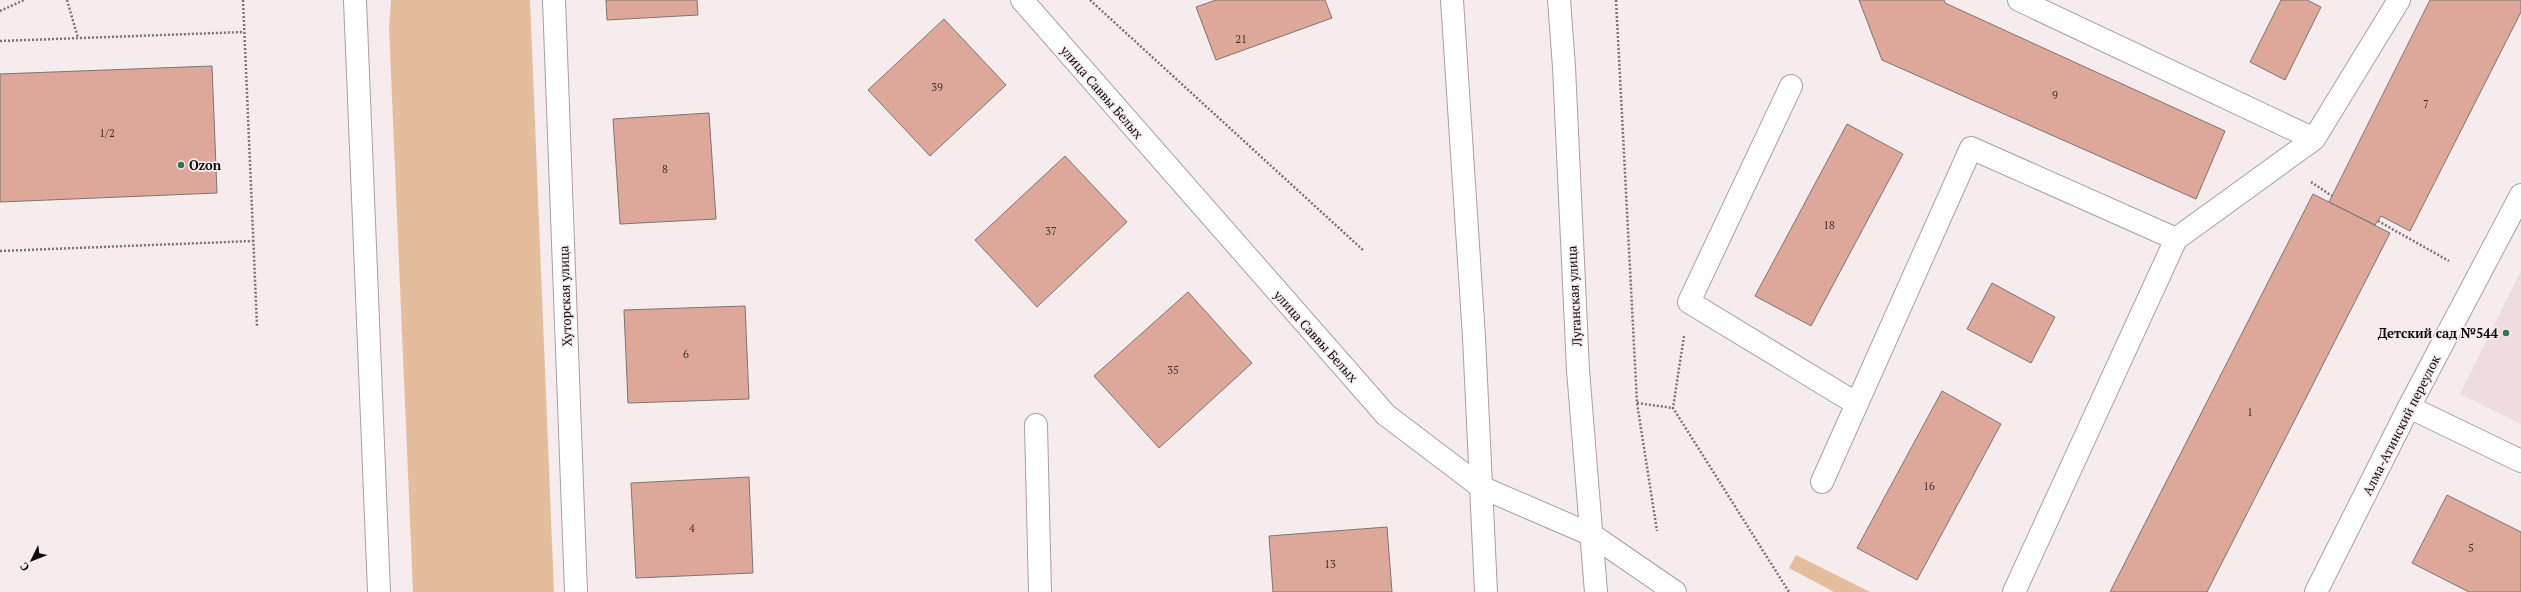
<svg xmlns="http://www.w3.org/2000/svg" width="2521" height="592" font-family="'PT Serif',serif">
<rect width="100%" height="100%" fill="#f6ebed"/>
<!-- built -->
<path fill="#efdce0" d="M 2521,271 L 2521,424 L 2460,394 Z"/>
<!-- green -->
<path fill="#e4be9c" d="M 391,0 L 530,0 L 554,592 L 413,592 L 389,28 Z
M 1796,555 L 1870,592 L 1834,592 L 1789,568 Z"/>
<!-- building -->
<path fill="#dda89a" stroke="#7e7471" d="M 606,0 L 697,0 L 698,15 L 607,20 Z
M 1216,0 L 1325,0 L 1332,18 L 1216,60 L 1196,7 Z
M 1859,0 L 1944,0 L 1945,3 L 2225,131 L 2196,199 L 1882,60 Z
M 2281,0 L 2307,0 L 2321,7 L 2285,80 L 2250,62 Z
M 2430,0 L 2521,0 L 2521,12 L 2410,231 L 2381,216 L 2375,225 L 2329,202 Z
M 944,19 L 1006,85 L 930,156 L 868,90 Z
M 212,66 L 217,193 L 0,202 L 0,74 Z
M 709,113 L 716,219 L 620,224 L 613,119 Z
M 1847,124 L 1903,154 L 1811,326 L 1755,296 Z
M 1065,156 L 1127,222 L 1037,307 L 975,240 Z
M 2313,194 L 2390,233 L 2207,592 L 2110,592 Z
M 1992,283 L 2055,317 L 2031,363 L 1967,329 Z
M 1188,292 L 1252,363 L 1159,448 L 1094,376 Z
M 745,306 L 749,399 L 628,403 L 624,310 Z
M 1942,391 L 2001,424 L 1917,580 L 1857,548 Z
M 749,477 L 753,573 L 636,578 L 631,483 Z
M 2447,495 L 2521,532 L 2521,592 L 2469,592 L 2412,563 Z
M 1387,527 L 1392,592 L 1273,592 L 1269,536 Z"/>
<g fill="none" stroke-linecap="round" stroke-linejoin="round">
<defs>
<path id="minor" d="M 355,0 L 379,592
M 554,0 L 576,592
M 1022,0 L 1386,415 L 1481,487 L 1592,535 L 1675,592
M 2019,0 L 2314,139
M 1791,86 L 1689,302 L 1857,404
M 2176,239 L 2314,139 L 2399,0
M 2409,407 L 2521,461
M 1036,425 L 1040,592
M 1822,482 L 1971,148 L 2176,239 L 2014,592
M 2316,592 L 2409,407 L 2521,195"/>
<path id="major" d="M 1452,0 L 1474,337 L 1486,592
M 1559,0 L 1564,67 L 1578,370 L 1596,592"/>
</defs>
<!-- minor casing -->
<use href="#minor" stroke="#aa9fa1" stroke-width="24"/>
<!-- major casing -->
<use href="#major" stroke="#aa9fa1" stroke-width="24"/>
<!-- path -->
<path stroke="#7b7475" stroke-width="2.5" stroke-dasharray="2 2" stroke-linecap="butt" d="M 67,0 L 78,38
M 243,0 L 257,326
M 1090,0 L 1364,251
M 1616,0 L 1637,403 L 1657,531
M 0,11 L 24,0
M 0,41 L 244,32
M 2311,182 L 2332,196
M 2378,221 L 2449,261
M 0,251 L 253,241
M 1684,336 L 1673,408 L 1789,592
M 1637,403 L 1673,408"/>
<!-- minor -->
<use href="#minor" stroke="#fff" stroke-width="22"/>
<!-- major -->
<use href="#major" stroke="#fff" stroke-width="22"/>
</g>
<!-- markers -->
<g fill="#2d7947" stroke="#f6ebed" stroke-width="1.5">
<circle cx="181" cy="165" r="4"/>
<circle cx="2506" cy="333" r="4"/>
</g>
<g text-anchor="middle" stroke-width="3.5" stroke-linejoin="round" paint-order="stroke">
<!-- number labels -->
<g font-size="11" fill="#42322f">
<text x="1241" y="43">21</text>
<text x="937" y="91">39</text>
<text x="2055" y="99">9</text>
<text x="2426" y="108">7</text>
<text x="107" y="137">1/2</text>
<text x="665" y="173">8</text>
<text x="1829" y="229">18</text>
<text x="1051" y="235">37</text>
<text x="686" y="358">6</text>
<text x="1173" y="374">35</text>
<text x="2250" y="416">1</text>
<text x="1929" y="490">16</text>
<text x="692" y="532">4</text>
<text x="2471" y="552">5</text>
<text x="1330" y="568">13</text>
</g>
<!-- street labels -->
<g font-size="13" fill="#0e0a0b" stroke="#f6ebed">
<text transform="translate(1102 92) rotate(49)" y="5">улица Саввы Белых</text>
<text transform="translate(565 296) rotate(-92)" y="5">Хуторская улица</text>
<text transform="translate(1574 296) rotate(-93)" y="5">Луганская улица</text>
<text transform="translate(1316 336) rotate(48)" y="5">улица Саввы Белых</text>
<text transform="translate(2401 425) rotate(-63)" y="5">Алма-Атинский переулок</text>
</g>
<!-- poi labels -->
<g font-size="13" font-weight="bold" fill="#0e0a0b" stroke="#f6ebed" text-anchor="start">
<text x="189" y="170">Ozon</text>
<text x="2498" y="338" text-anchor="end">Детский сад №544</text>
</g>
</g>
<!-- north arrow -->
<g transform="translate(32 560) rotate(227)" stroke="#f6ebed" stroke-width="3" paint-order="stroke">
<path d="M0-3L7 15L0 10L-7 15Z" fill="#0e0a0b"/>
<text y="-6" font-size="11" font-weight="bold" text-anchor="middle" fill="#0e0a0b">С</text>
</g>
</svg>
